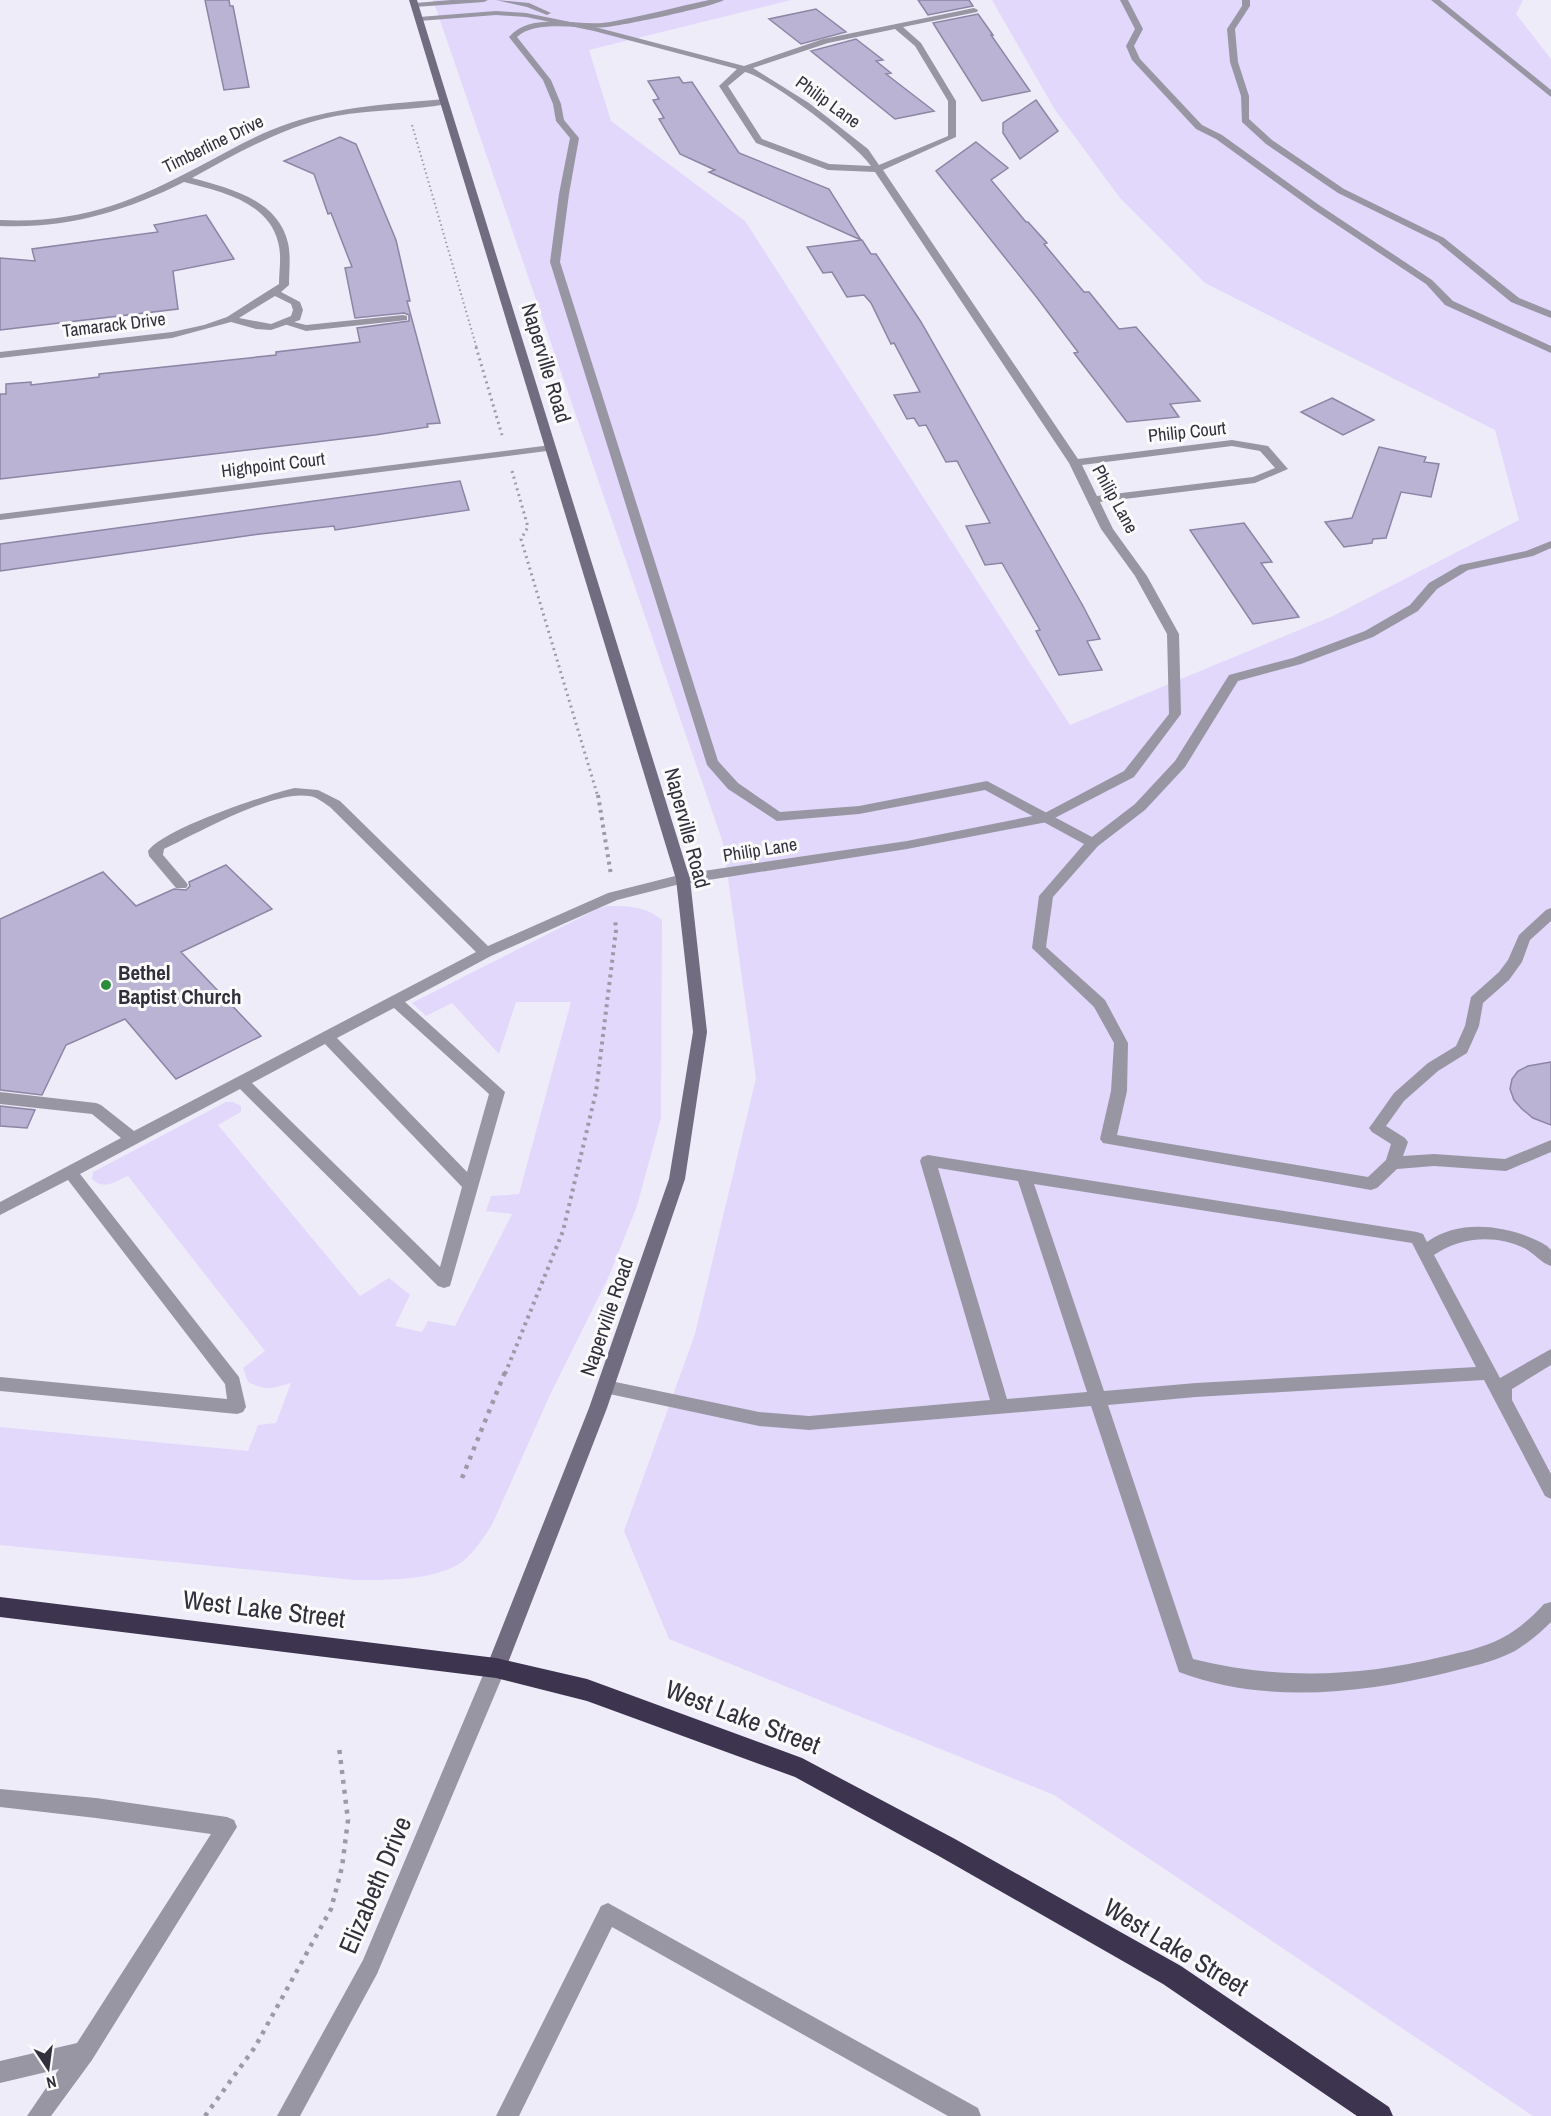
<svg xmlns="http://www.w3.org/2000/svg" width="1551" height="2116" font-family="'Archivo Narrow',sans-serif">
<rect width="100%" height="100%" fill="#efecfa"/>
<!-- green -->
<path fill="#e1d8fc" d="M 433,0 L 791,0 L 589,50 L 611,121 L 745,221 L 1070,725 L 1333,616 L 1519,520 L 1495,430 L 1205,283 L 1120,198 L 1055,110 L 992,0 L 1523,0 L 1516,14 L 1551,59 L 1551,2116 L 1533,2116 L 1054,1795 L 669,1639 L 624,1531 L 695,1334 L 756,1078 L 723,843 Z
M 607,906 C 627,906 646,906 662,920 L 661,1118 L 637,1206 L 609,1276 L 549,1397 L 492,1525 C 483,1538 474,1553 462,1562 C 435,1581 386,1580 355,1580 L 0,1545 L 0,1427 L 248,1451 L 258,1425 L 276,1423 L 291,1383 C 272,1388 268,1392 248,1382 L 243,1368 L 265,1351 L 128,1176 C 115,1181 105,1191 92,1179 L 93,1172 L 226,1102 L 233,1102 L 241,1106 L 241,1112 L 218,1125 L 360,1296 L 389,1278 L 410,1295 L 395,1326 L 422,1332 L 428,1321 L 455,1326 L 512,1214 L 486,1211 L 491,1196 L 519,1194 L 571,1002 L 516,1002 L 499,1054 L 452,1003 L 426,1016 L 412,1003 L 597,909 Z"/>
<!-- building -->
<path fill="#bbb3d4" stroke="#8c85a4" stroke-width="1.5" d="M 205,0 L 229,0 L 230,6 L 233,6 L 249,87 L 224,90 Z
M 918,0 L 969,0 L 973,6 L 928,15 Z
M 816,9 L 846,32 L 801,44 L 769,19 Z
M 978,14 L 993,35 L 991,35 L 1030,91 L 982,101 L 933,23 Z
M 856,39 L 883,60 L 876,61 L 891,73 L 886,74 L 934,111 L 895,119 L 811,51 Z
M 679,77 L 683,83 L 692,82 L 739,153 L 829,189 L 861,240 L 709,172 L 715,170 L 680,154 L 659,119 L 664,118 L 653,100 L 659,99 L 648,81 Z
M 1036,100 L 1058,131 L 1020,159 L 1003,133 L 1003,123 Z
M 340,137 L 356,144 L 396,240 L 410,301 L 407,301 L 440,423 L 427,424 L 428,427 L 375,435 L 0,479 L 0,394 L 6,394 L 6,384 L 31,382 L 31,385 L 99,377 L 99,374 L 276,355 L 276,352 L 360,342 L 357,328 L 409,321 L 409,315 L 404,313 L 355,318 L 345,268 L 352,267 L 331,213 L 328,214 L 314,174 L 284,161 Z
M 976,142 L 1008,168 L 991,180 L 1026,222 L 1028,222 L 1047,243 L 1044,244 L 1084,292 L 1089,292 L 1119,329 L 1136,327 L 1200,401 L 1170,404 L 1179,417 L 1127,422 L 1074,353 L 1078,352 L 1038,299 L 936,171 Z
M 206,215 L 234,259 L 173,271 L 178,309 L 0,330 L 0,258 L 35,261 L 32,249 L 158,232 L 154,225 Z
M 862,240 L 871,254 L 876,254 L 921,322 L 1083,606 L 1100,639 L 1087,641 L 1102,670 L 1059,675 L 1036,631 L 1040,630 L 1002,563 L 985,565 L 966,526 L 990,523 L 957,461 L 946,462 L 926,425 L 919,426 L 914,418 L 907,419 L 894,395 L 920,392 L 894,343 L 891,344 L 871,303 L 864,295 L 847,297 L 832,272 L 823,273 L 807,247 Z
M 1332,398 L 1374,420 L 1343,435 L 1301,412 Z
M 1379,447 L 1426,457 L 1424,462 L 1439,464 L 1431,497 L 1401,492 L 1386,538 L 1373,539 L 1372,543 L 1344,547 L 1325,522 L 1352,518 Z
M 460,481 L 469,510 L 335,530 L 334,526 L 260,534 L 0,571 L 0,544 Z
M 1244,523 L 1272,562 L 1261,563 L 1299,617 L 1253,624 L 1190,530 Z
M 226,865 L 272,909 L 181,952 L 261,1036 L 176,1079 L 125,1019 L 66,1045 L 42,1095 L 0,1090 L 0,919 L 103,872 L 136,906 L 174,889 L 186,890 L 190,886 L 189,882 Z
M 1551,1062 L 1551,1125 L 1533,1118 L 1522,1109 L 1514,1100 L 1510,1089 L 1512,1079 L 1518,1071 L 1528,1066 Z
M 0,1106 L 35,1110 L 27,1128 L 0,1126 Z"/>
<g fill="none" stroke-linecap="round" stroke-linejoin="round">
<!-- path-far3 -->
<path stroke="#9d9aa7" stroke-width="2" stroke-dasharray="1.5 3" stroke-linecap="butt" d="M 412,125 L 477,349"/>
<!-- path-far2 -->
<path stroke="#9d9aa7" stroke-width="3" stroke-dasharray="2 4" stroke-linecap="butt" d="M 476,347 L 502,435
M 512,471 L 528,527 L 521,539 L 598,797"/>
<!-- path-far1 -->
<path stroke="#9d9aa7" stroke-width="4" stroke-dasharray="3 4.5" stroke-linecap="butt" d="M 598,795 L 611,875
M 505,1374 L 563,1231 L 596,1092 L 616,930 L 615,918"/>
<!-- path -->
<path stroke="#9d9aa7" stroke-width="4.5" stroke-dasharray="4 6" stroke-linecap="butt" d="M 462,1478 L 505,1372
M 205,2116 L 255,2047 L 331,1909 L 342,1867 L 348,1820 L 339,1747"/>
<!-- lane -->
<path fill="#9996a4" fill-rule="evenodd" d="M 709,0 L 724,0 C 712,7 625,25 607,27 C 583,30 536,19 517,37 L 551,80 L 561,104 L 564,120 L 579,138 L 569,194 L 560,262 L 718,761 L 738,783 L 780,812 L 859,806 L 987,781 L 1092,837 L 1135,804 L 1175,761 L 1229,675 L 1293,658 L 1365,631 L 1410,605 L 1429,583 L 1460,565 L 1526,551 L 1551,541 L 1551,548 L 1533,556 L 1468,570 L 1437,589 L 1418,611 L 1373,637 L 1301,664 L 1238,681 L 1185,767 L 1145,810 L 1098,846 L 1053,897 L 1046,947 L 1105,1000 L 1128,1043 L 1127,1091 L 1117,1135 L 1368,1177 L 1386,1160 L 1391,1144 L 1372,1132 L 1369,1128 L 1372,1124 L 1394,1093 L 1428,1063 L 1456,1046 L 1465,1026 L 1471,997 L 1499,972 L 1508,960 L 1519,935 L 1546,910 L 1551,908 L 1551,921 L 1530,940 L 1522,962 L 1509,980 L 1483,1003 L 1479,1026 L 1467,1053 L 1438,1071 L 1404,1101 L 1386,1126 L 1405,1138 L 1408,1142 L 1403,1156 L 1434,1154 L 1505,1159 L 1551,1140 L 1551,1152 L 1506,1171 L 1434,1166 L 1397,1169 L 1377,1188 L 1371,1190 L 1103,1143 L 1100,1139 L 1111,1091 L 1114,1043 L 1094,1007 L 1032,948 L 1039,896 L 1084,844 L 985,790 L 859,814 L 777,821 L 728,789 L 707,765 L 550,262 L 559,194 L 570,138 L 556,121 L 553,104 L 543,80 L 509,37 C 532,10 580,28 610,22 C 643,16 676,7 709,0 Z
M 1120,0 L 1128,0 L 1143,29 L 1134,46 L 1140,59 L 1202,125 L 1222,135 L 1319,205 L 1432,280 L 1453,301 L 1551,346 L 1551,353 L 1445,305 L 1426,284 L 1313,209 L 1216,139 L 1196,129 L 1132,60 L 1126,46 L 1135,29 Z
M 1242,0 L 1250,0 L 1250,6 L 1235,29 L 1238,62 L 1249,96 L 1249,119 L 1272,140 L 1344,189 L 1444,238 L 1519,298 L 1551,311 L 1551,318 L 1511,302 L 1438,242 L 1338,193 L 1266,144 L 1242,122 L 1241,96 L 1230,62 L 1227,29 L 1242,6 Z
M 1431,0 L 1440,0 L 1551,90 L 1551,97 Z
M 403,315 L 407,316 L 407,320 L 306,331 L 281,323 L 286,320 L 306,325 Z
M 295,788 L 318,790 L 340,801 L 488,946 L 608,893 L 683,874 L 690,879 L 688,882 L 617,900 L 491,956 L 405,1002 L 505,1092 L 450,1286 L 444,1288 L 438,1286 L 240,1089 L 80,1174 L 239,1377 L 246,1407 L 243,1412 L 237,1414 L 0,1391 L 0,1377 L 227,1399 L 225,1384 L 68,1180 L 0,1215 L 0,1202 L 121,1138 L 92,1114 L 0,1104 L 0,1092 L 96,1103 L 101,1105 L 134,1131 L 476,952 L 330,807 C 324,803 317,797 309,796 C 273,790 198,833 164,849 L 163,855 L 186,882 L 188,885 L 186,888 L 176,888 L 149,856 L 148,851 C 163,829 267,794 295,788 ZM 394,1008 L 489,1094 L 467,1172 L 337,1038 ZM 325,1044 L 462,1187 L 440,1267 L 252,1083 Z
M 928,1155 L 1417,1232 L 1423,1234 L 1427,1242 C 1461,1217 1514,1226 1547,1246 L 1551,1250 L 1551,1266 C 1541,1263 1534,1253 1524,1248 C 1496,1234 1459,1237 1434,1255 L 1500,1378 L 1551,1349 L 1551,1365 L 1512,1389 L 1512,1400 L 1551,1474 L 1551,1499 L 1545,1496 L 1484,1380 L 1196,1397 L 1108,1405 L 1193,1659 C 1276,1680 1359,1677 1441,1657 C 1462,1652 1483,1648 1502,1638 C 1518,1630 1532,1617 1544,1604 L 1551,1602 L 1551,1622 C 1540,1633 1528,1643 1515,1651 C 1494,1662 1469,1667 1446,1673 C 1361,1694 1263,1704 1179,1672 L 1091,1406 L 809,1430 L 759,1426 L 600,1392 L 597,1387 L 600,1382 L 606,1380 L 759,1412 L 809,1416 L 990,1400 L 920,1161 L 922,1157 ZM 938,1168 L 1018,1181 L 1087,1392 L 1007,1399 ZM 1034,1184 L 1412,1243 L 1476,1367 L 1196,1383 L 1104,1391 Z
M 0,1789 L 96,1798 L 227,1817 L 234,1820 L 237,1827 L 92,2060 L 51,2116 L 27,2116 L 59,2069 L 0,2083 L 0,2061 L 77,2043 L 211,1834 L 96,1818 L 0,1807 Z
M 608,1903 L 978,2108 L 981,2116 L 948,2116 L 612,1927 L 519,2116 L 496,2116 L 601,1906 Z"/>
<!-- street -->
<path fill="#9996a4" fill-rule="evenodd" d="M 451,0 L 488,0 L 484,2 L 415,7 L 411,5 L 415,3 Z
M 496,0 L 529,3 L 551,13 L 547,15 L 527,7 Z
M 974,8 L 978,10 L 977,12 L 903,27 L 921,43 L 956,101 L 956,137 L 883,170 L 1078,459 L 1232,440 L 1268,446 L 1288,469 L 1255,483 L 1100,502 L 1113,529 L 1147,576 L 1179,634 L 1181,714 L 1134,777 L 1047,822 L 907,849 L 683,884 L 678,882 L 676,879 L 678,876 L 683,874 L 907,841 L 1043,814 L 1124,771 L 1169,714 L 1167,634 L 1135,576 L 1101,529 L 1069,463 L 875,172 L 828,170 L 756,143 L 719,86 L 737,69 L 594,31 L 526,17 L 496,15 L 419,21 L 415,19 L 419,17 L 496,11 L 526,13 L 595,27 L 744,66 L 823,39 ZM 895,29 L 915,46 L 948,101 L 948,136 L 879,165 L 868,149 L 809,103 L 753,68 L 828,43 ZM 745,72 C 770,78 856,144 871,166 L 829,164 L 762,139 L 728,86 ZM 1232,446 L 1260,451 L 1275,468 L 1253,477 L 1097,496 L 1082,465 Z
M 444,99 L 447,100 L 447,104 C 411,111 373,109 336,116 C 284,126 238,153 192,178 C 228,188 278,199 288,243 C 291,256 289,271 289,285 L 281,292 L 300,302 L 303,310 L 300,320 L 271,330 L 256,329 L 231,322 L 172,338 L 0,358 L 0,352 L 172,332 L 204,325 L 227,317 L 279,284 C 279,270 282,256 278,242 C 268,201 219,191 184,182 C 126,211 67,229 0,226 L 0,220 C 78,224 133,202 200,166 C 229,151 259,133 290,123 C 340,106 393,104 444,99 ZM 275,296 L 291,304 L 293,310 L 291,316 L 271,324 L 239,318 Z
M 551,445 L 556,448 L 555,450 L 0,520 L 0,514 Z
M 496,1659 L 503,1662 L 506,1668 L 377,1974 L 300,2116 L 277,2116 L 363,1960 L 486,1668 L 489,1662 Z"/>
<!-- secondary -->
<path fill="#716c80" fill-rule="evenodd" d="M 409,0 L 417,0 L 690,879 L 707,1032 L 685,1179 L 607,1408 L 506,1668 L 503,1674 L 496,1677 L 489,1674 L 486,1668 L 589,1408 L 669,1179 L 693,1032 L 676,879 Z"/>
<!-- highway -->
<path fill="#3d3550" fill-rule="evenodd" d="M 0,1597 L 496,1658 L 587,1679 L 802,1758 L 955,1839 L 1181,1966 L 1389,2107 L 1393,2116 L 1357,2116 L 1163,1984 L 937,1855 L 795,1777 L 587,1701 L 496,1678 L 0,1617 Z"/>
</g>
<!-- markers -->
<circle fill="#2d8b3e" stroke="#fbfbfb" stroke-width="2" cx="106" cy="985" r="6"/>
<g text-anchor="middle" stroke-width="6" stroke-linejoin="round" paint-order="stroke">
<!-- far-street labels -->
<g font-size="18" fill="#33303d" stroke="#fbfbfb">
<text transform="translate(828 102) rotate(36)" y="6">Philip Lane</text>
<text transform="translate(213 144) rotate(-26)" y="6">Timberline Drive</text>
<text transform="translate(114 325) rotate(-7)" y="6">Tamarack Drive</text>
<text transform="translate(1187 432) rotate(-6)" y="6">Philip Court</text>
<text transform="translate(273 465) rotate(-7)" y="6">Highpoint Court</text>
<text transform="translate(1115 499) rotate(61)" y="6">Philip Lane</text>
<text transform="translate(760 850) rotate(-9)" y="6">Philip Lane</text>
</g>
<!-- street labels -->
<g font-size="21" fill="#33303d" stroke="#fbfbfb">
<text transform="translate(546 363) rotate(73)" y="7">Naperville Road</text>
<text transform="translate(687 828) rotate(75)" y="7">Naperville Road</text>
<text transform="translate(607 1317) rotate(-71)" y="7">Naperville Road</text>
</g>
<!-- poi labels -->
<g font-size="21" font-weight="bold" fill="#33303d" stroke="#fbfbfb" text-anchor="start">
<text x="118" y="980">Bethel<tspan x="118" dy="24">Baptist Church</tspan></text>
</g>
<!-- near-street labels -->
<g font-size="26" fill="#33303d" stroke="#fbfbfb">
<text transform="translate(264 1609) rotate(7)" y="9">West Lake Street</text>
<text transform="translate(743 1717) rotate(21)" y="9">West Lake Street</text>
<text transform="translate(375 1885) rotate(-67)" y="9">Elizabeth Drive</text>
<text transform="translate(1176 1947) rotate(31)" y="9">West Lake Street</text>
</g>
</g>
<!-- north arrow -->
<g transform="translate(48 2068) rotate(167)" stroke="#fbfbfb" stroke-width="4.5" paint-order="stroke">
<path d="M0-4.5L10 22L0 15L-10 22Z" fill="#33303d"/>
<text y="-9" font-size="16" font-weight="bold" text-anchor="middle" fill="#33303d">N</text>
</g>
</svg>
